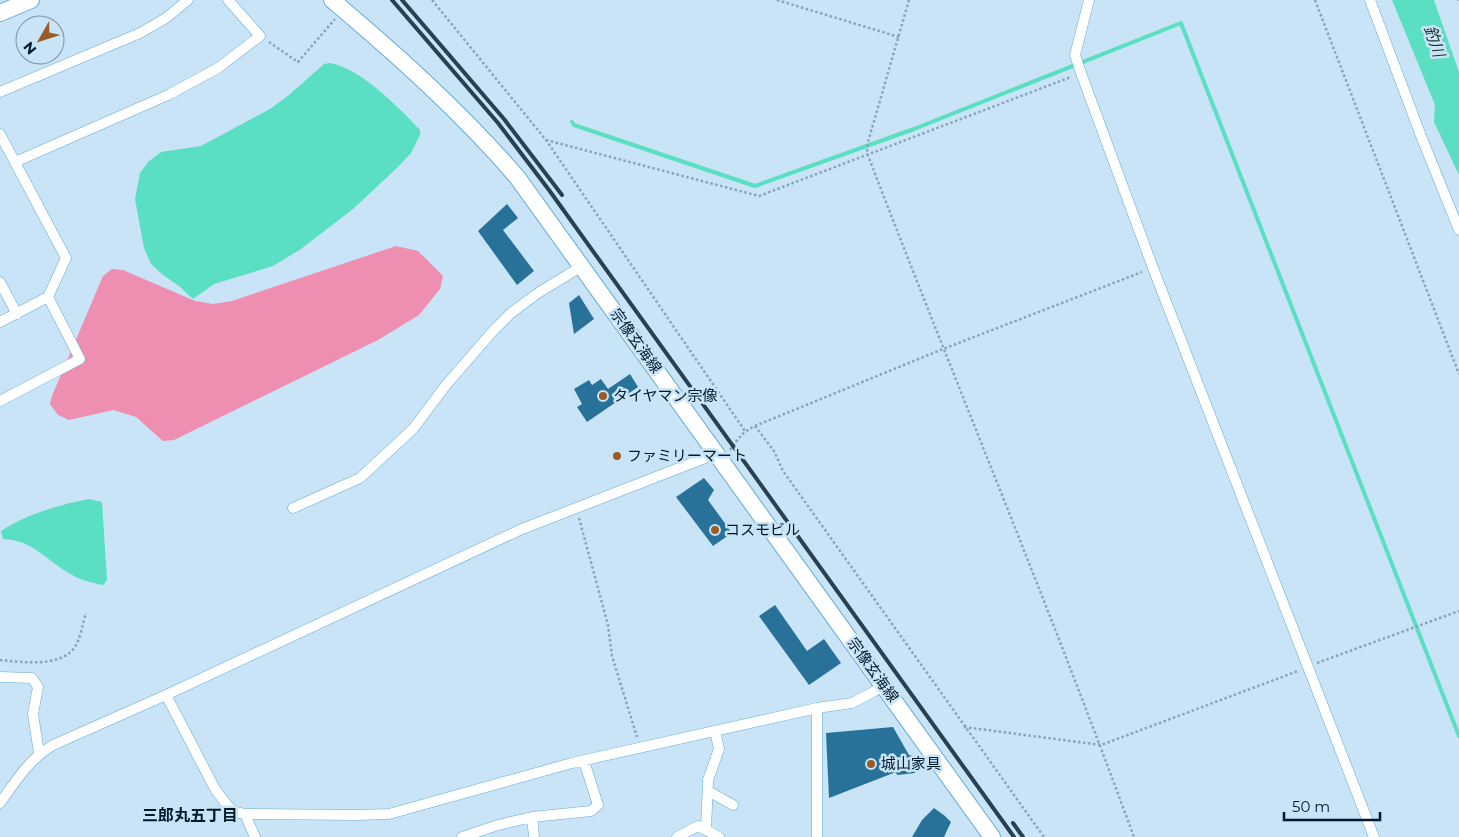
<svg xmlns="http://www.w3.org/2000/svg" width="1459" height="837" font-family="Montserrat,'Noto Sans JP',sans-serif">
<rect width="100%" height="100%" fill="#c8e4f6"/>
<!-- forest -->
<path fill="#ee8eb1" d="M 396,246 L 418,251 L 443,276 L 440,289 L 419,315 L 378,340 L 174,440 L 163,441 L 136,417 L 113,410 L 69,420 L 58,415 L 50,404 L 52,396 L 103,276 L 112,269 L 123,270 L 195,301 L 213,304 L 232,301 Z"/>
<!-- water -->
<path fill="#5adfc3" d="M 1392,0 L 1434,0 L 1459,72 L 1459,175 L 1434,122 L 1435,105 Z
M 330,63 C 362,69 398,107 420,130 L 420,135 L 411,153 L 398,167 L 353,209 L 301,249 L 273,266 L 214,284 L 193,299 L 179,286 L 163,275 L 151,264 L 144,248 L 135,199 L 140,173 L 148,162 L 161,152 L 201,146 L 270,109 L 289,95 L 324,64 Z
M 89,499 L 102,502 L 107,580 L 103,585 C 91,583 78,579 67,572 C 44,558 32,540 3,539 L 1,531 C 27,514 58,505 89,499 Z"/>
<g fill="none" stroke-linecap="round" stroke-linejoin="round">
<!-- stream -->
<path stroke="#5adfc3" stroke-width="4" d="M 572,122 L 574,125 L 755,186 L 914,129 L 1181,23 L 1459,736"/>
</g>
<!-- building -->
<path fill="#28729a" d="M 507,204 L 518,218 L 503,230 L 534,271 L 517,285 L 478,231 Z
M 579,295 L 594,319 L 574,334 L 569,303 Z
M 630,374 L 638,387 L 587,422 L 577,407 L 582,404 L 574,389 L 589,380 L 592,385 L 601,379 L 608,389 Z
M 704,478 L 714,490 L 708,500 L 732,533 L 713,546 L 676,497 Z
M 775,605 L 807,651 L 824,639 L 841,663 L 809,685 L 759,616 Z
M 893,727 L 909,755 L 913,756 L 915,773 L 897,775 L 896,772 L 829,798 L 826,733 Z
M 934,808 L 945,816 L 951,822 L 944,837 L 912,837 L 922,820 Z"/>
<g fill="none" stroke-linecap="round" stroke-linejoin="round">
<defs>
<path id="minor" d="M 1089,0 L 1075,55 L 1081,73 L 1153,268 L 1374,837
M 1370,0 L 1421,136 L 1459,230
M 0,92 L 140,33 L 166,18 L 188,0
M 0,134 L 66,258 L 48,297 L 0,322
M 15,162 L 168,95 L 218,68 L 260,36 L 228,0
M 0,282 L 17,314
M 0,401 L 80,359 L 48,297
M 293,508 L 360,478 L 413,429 L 446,385 L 493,331 L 511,313 L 538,293 L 582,266
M 0,677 L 32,678 L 38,687 L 33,714 L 39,753
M 166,695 L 215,789 L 227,805 L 235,812 L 245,814 L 356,815 L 389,814 L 572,763 L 817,708 L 852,703 L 873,692 L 884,685
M 817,708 L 817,837
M 708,791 L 733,805
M 0,803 C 16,781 29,759 53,745 L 166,695 L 522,529 L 705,458 L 715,450
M 245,814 L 255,837
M 532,817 L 534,837
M 706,830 L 708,780 L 719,749 L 715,731
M 462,837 L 498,825 L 532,817 L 591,811 L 598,805 L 584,761
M 677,837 L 698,826 L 719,837"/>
<path id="primary" d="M 332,0 C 397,55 461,112 517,177 L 992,837
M 0,13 L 31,0"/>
</defs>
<!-- minor casing -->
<use href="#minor" stroke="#64abd6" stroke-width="11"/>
<!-- primary casing -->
<use href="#primary" stroke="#64abd6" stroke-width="18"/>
<!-- path -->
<path stroke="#89a4b6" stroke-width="2.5" stroke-dasharray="2.5 2.5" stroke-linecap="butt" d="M 432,0 L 546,140 L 745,431
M 777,0 L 899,37
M 909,0 L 868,142 L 867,153 C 955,382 1050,608 1134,837
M 1315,0 L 1459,374
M 1459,0 L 1459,1
M 269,42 L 298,62 L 335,19
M 546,140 L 759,196 L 1071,77
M 755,426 L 774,451 L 783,471 L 1044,837
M 730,450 C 739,438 741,433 755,426 L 943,349 L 1142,272
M 579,518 L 608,625 L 612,656 L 637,737
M 0,660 C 22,662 60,668 75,647 C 80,640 83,622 86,613
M 1317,663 L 1459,611
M 964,727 L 1101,745 L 1298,671"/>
<!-- minor -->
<use href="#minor" stroke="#fff" stroke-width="10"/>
<!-- primary -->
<use href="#primary" stroke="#fff" stroke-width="16"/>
<!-- rail -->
<path stroke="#274152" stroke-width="4" d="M 392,0 L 498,123 L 549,190 L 1014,837
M 402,0 L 504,119 L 562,195
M 1013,823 L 1023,837"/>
</g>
<!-- markers -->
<g fill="#9b5b25" stroke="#c8e4f6" stroke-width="2">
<circle cx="603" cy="396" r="5"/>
<circle cx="617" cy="456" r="5"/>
<circle cx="715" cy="530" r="5"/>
<circle cx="871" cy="764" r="5"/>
</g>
<g text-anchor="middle" stroke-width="5" stroke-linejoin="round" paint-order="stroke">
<!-- street labels -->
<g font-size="15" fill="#001a2b" stroke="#c8e4f6">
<text transform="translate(636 341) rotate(54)" y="5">宗像玄海線</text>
<text transform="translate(873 670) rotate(54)" y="5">宗像玄海線</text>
</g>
<!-- poi labels -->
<g font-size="15" fill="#001a2b" stroke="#c8e4f6" text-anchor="start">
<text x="613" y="401">タイヤマン宗像</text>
<text x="627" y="461">ファミリーマート</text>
<text x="725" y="535">コスモビル</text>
<text x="881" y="769">城山家具</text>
</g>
<!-- water labels -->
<g font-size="16" font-style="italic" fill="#172e29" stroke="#c8e4f6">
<text transform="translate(1435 41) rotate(71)" y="6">釣川</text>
</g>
<!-- neighbourhood labels -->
<g font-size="16" font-weight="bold" fill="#001a2b" stroke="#c8e4f6">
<text x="190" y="821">三郎丸五丁目</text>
</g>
</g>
<!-- north arrow -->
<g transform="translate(40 40) rotate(231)"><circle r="24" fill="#c8e4f6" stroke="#7893a5"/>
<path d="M0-4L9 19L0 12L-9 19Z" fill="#9b5b25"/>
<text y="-8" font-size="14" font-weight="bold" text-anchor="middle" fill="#001a2b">N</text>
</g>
<!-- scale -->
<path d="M1284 812v8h96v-8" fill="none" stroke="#001a2b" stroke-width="2.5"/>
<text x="1292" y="812" font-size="15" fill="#001a2b" stroke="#c8e4f6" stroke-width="4" paint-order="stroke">50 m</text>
</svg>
